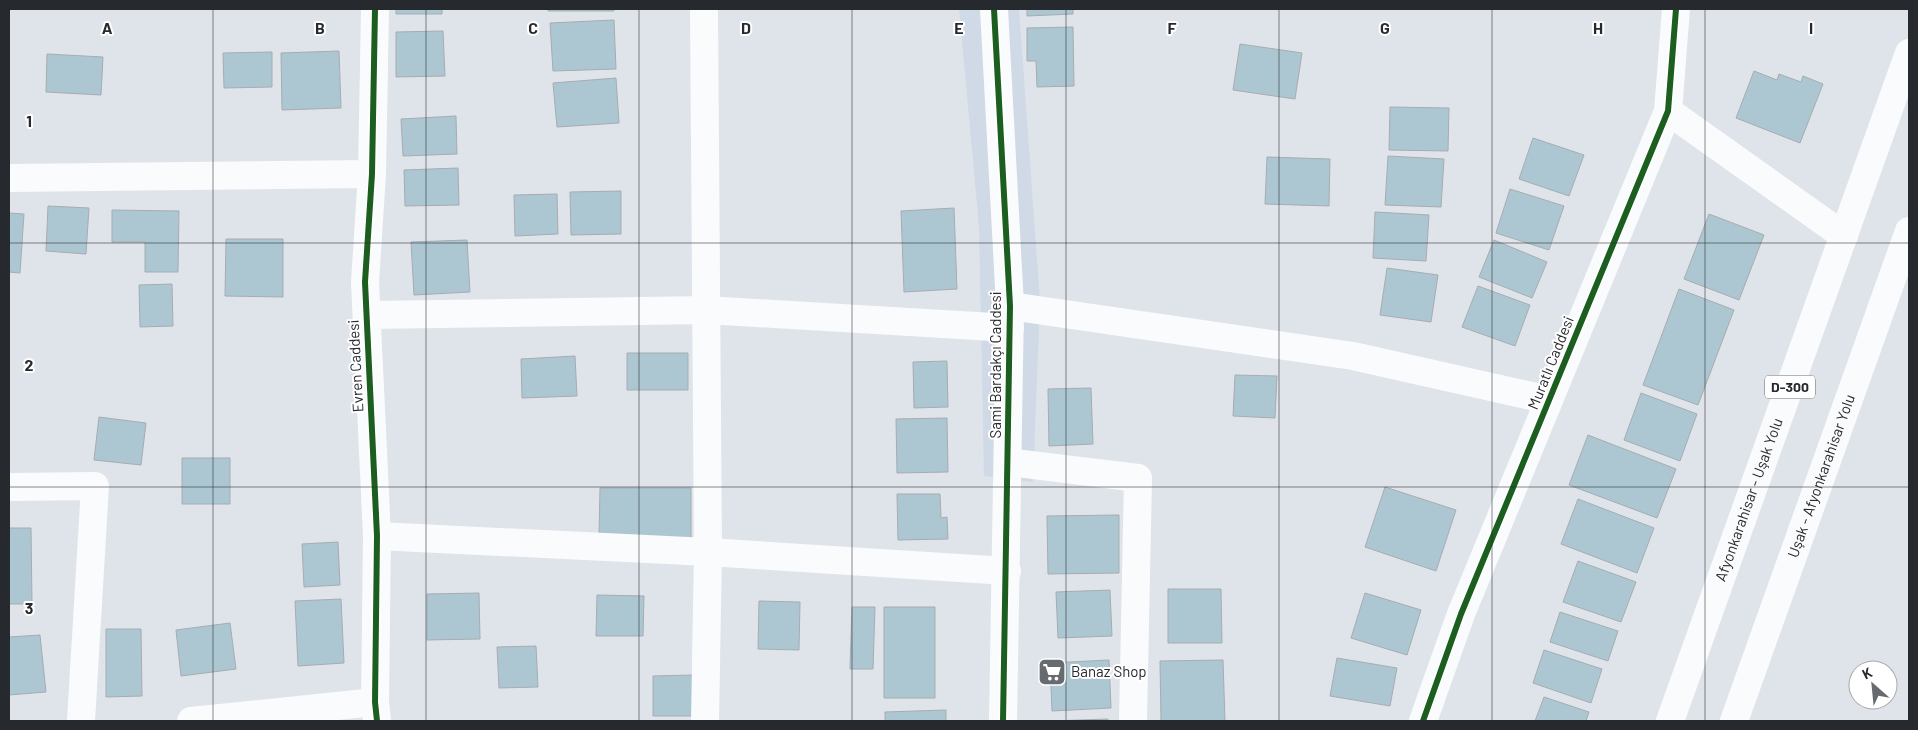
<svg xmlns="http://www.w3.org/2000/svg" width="1918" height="730" font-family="Barlow,sans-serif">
<rect width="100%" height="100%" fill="#dfe4ea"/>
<!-- built -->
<path fill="#d0d9e6" d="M 959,9 L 1019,9 L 1040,301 L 1033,482 L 984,476 L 979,226 Z"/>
<!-- building -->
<path fill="#acc7d2" stroke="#a7acb0" d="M 396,9 L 442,9 L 442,14 L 396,14 Z
M 548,9 L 614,9 L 614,11 L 548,11 Z
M 1027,9 L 1073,9 L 1073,14 L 1027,16 Z
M 614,20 L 616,69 L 553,71 L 550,23 Z
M 1073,27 L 1074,86 L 1037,87 L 1036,61 L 1027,61 L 1027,28 Z
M 443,31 L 445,76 L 396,77 L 396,32 Z
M 1240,44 L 1302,53 L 1295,99 L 1233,90 Z
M 339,51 L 341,108 L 282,110 L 281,53 Z
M 272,52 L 272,87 L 224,88 L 223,53 Z
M 47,54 L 103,57 L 101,95 L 46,92 Z
M 1754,71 L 1777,80 L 1779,74 L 1801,82 L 1803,76 L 1823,84 L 1800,143 L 1736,118 Z
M 616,78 L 619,123 L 557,127 L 553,83 Z
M 1390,107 L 1449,108 L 1448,151 L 1389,150 Z
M 456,116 L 457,154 L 403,156 L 401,119 Z
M 1533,138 L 1584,155 L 1569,196 L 1519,179 Z
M 1388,156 L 1444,159 L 1441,207 L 1385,205 Z
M 1267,157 L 1330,159 L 1329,206 L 1265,204 Z
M 458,168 L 459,205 L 405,206 L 404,170 Z
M 1510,189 L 1564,206 L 1549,250 L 1496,233 Z
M 621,191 L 621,234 L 571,235 L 570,192 Z
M 557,194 L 558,234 L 515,236 L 514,195 Z
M 48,206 L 89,208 L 86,254 L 46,251 Z
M 954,208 L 957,289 L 904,292 L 901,211 Z
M 112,210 L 179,211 L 178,272 L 145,272 L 145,242 L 112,242 Z
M 1375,212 L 1429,215 L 1426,261 L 1373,258 Z
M 9,213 L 24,214 L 20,273 L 9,272 Z
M 1709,214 L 1764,235 L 1739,300 L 1684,279 Z
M 226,239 L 283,239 L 283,297 L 225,296 Z
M 467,240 L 470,292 L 414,295 L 411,242 Z
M 1494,240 L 1547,262 L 1532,298 L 1479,277 Z
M 1387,268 L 1438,275 L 1431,322 L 1380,315 Z
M 172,284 L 173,326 L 140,327 L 139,285 Z
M 1478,286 L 1530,305 L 1515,346 L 1462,327 Z
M 1679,289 L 1734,310 L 1698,405 L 1643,385 Z
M 627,353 L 688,353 L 688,390 L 627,390 Z
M 575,356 L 577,396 L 522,398 L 521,359 Z
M 947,361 L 948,407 L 914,408 L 913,362 Z
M 1235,375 L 1277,376 L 1275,418 L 1233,416 Z
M 1091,388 L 1093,444 L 1049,446 L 1048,389 Z
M 1641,393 L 1697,414 L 1680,461 L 1624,440 Z
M 99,417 L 146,423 L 141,465 L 94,460 Z
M 947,418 L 948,472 L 897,473 L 896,419 Z
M 1588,435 L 1676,469 L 1657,518 L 1569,485 Z
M 182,458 L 230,458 L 230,504 L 182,504 Z
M 1385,487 L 1456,510 L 1436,571 L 1365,547 Z
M 600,488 L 691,488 L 691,539 L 599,538 Z
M 897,494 L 940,494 L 941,518 L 947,517 L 948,539 L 898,540 Z
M 1578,499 L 1654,528 L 1637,573 L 1561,544 Z
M 1119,515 L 1119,573 L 1048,574 L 1047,516 Z
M 9,528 L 31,528 L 32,604 L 9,604 Z
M 338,542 L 340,585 L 304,587 L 302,544 Z
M 1578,561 L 1636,582 L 1621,622 L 1563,602 Z
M 1168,589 L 1221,589 L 1222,643 L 1168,643 Z
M 1110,590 L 1112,636 L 1058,638 L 1056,592 Z
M 479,593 L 480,639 L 427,640 L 427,594 Z
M 1365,593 L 1421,610 L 1407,655 L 1351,638 Z
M 597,595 L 644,596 L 643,636 L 596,636 Z
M 341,599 L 344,663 L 298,666 L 295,601 Z
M 759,601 L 800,602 L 799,650 L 758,649 Z
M 852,607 L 875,607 L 873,669 L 850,669 Z
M 884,607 L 935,607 L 935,698 L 884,698 Z
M 1560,612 L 1618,631 L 1608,661 L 1550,642 Z
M 230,623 L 236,669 L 181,676 L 176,630 Z
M 106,629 L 141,629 L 142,696 L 106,697 Z
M 40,635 L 46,692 L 9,695 L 9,637 Z
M 536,646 L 538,687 L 499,688 L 497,647 Z
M 1544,650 L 1602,669 L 1591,703 L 1533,683 Z
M 1337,658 L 1397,668 L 1390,706 L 1330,696 Z
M 1109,660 L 1111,708 L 1052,711 L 1050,663 Z
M 1223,660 L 1225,721 L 1161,721 L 1160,661 Z
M 694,675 L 694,716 L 653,716 L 653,676 Z
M 1544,697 L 1589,712 L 1586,721 L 1535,721 Z
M 946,710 L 946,721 L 885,721 L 885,712 Z
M 1108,719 L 1108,721 L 1052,721 Z"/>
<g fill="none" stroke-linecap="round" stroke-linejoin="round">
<!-- minor -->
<path stroke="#fafbfc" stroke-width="28" d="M 375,9 L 372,174 L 365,282 L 377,536 L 375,702 L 377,721
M 704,9 L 708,552 L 705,721
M 1668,111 L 1844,236
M 9,178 L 372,174
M 1010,306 L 1353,356 L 1549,400
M 367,315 L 706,310 L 1010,328
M 1008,462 L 1138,478 L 1133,721
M 9,487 L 95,486 L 81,721
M 377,536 L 708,552 L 1007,571
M 191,721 L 375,702
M 1423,721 L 1461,614 L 1668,111 L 1676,9"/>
<!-- tertiary -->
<path stroke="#fafbfc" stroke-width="28" d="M 994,9 L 1010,306 L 1003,721"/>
<!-- trunk -->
<g stroke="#fafbfc" stroke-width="28">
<path id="s1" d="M 1670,721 L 1909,53"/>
<path id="s2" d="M 1734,721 L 1909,231"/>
</g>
<defs>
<path id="cycleway" d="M 375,9 L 372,174 L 365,282 L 377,536 L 375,702 L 377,721
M 994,9 L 1010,306 L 1003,721
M 1423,721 L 1461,614 L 1668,111 L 1676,9"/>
</defs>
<!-- cycleway casing -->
<use href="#cycleway" stroke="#fff" stroke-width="9"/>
<!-- cycleway -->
<use href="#cycleway" stroke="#1b5e20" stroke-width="6"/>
</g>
<!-- grid -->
<path fill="none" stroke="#26292d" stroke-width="1" stroke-opacity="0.55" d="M 213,9 L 213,721M 426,9 L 426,721M 639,9 L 639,721M 852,9 L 852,721M 1066,9 L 1066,721M 1279,9 L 1279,721M 1492,9 L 1492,721M 1705,9 L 1705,721M 9,243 L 1909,243M 9,487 L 1909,487"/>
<!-- icons -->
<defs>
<symbol id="supermarket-square" viewBox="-11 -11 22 22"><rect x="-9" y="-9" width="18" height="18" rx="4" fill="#676a6f" stroke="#fff"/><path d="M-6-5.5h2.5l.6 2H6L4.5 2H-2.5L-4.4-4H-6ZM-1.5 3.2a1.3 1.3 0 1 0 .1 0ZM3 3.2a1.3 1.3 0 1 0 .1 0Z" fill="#fff"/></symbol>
</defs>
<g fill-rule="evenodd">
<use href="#supermarket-square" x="1036" y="656" width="32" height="32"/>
</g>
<g text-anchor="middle" stroke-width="4" stroke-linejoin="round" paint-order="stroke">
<!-- shield labels -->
<rect fill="#fff" stroke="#67696c" stroke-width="1" x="1765" y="375.5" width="50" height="23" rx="4"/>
<g font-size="14" font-weight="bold" fill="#26292d">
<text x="1790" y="392">D-300</text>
</g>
<!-- street labels -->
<g font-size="15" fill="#26292d" stroke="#fff">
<text transform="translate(1551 363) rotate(-68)" y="5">Muratlı Caddesi</text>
<text transform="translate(996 365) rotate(-90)" y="5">Sami Bardakçı Caddesi</text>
<text transform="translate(356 366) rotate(-93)" y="5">Evren Caddesi</text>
<text dy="5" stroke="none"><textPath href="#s2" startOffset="260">Uşak - Afyonkarahisar Yolu</textPath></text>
<text dy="5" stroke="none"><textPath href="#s1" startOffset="235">Afyonkarahisar - Uşak Yolu</textPath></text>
</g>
<!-- poi labels -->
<g font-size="15" fill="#26292d" stroke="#fff" text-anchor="start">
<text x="1071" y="677">Banaz Shop</text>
</g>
</g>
<g font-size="16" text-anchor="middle" font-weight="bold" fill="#26292d" stroke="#fff" stroke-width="4" stroke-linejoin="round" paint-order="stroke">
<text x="107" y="34">A</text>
<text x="320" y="34">B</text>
<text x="533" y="34">C</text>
<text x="746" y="34">D</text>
<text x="959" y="34">E</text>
<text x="1172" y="34">F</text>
<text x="1385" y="34">G</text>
<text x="1598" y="34">H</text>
<text x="1811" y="34">I</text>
<text x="29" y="127">1</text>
<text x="29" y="371">2</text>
<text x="29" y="614">3</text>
</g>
<!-- border -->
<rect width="1918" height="730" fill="none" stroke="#26292d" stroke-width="20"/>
<!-- north arrow -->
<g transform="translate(1873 685) rotate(333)"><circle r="24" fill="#ffffff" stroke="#a8a9ab"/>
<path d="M0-4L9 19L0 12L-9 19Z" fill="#676a6f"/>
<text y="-8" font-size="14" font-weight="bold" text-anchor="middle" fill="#26292d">K</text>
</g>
</svg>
